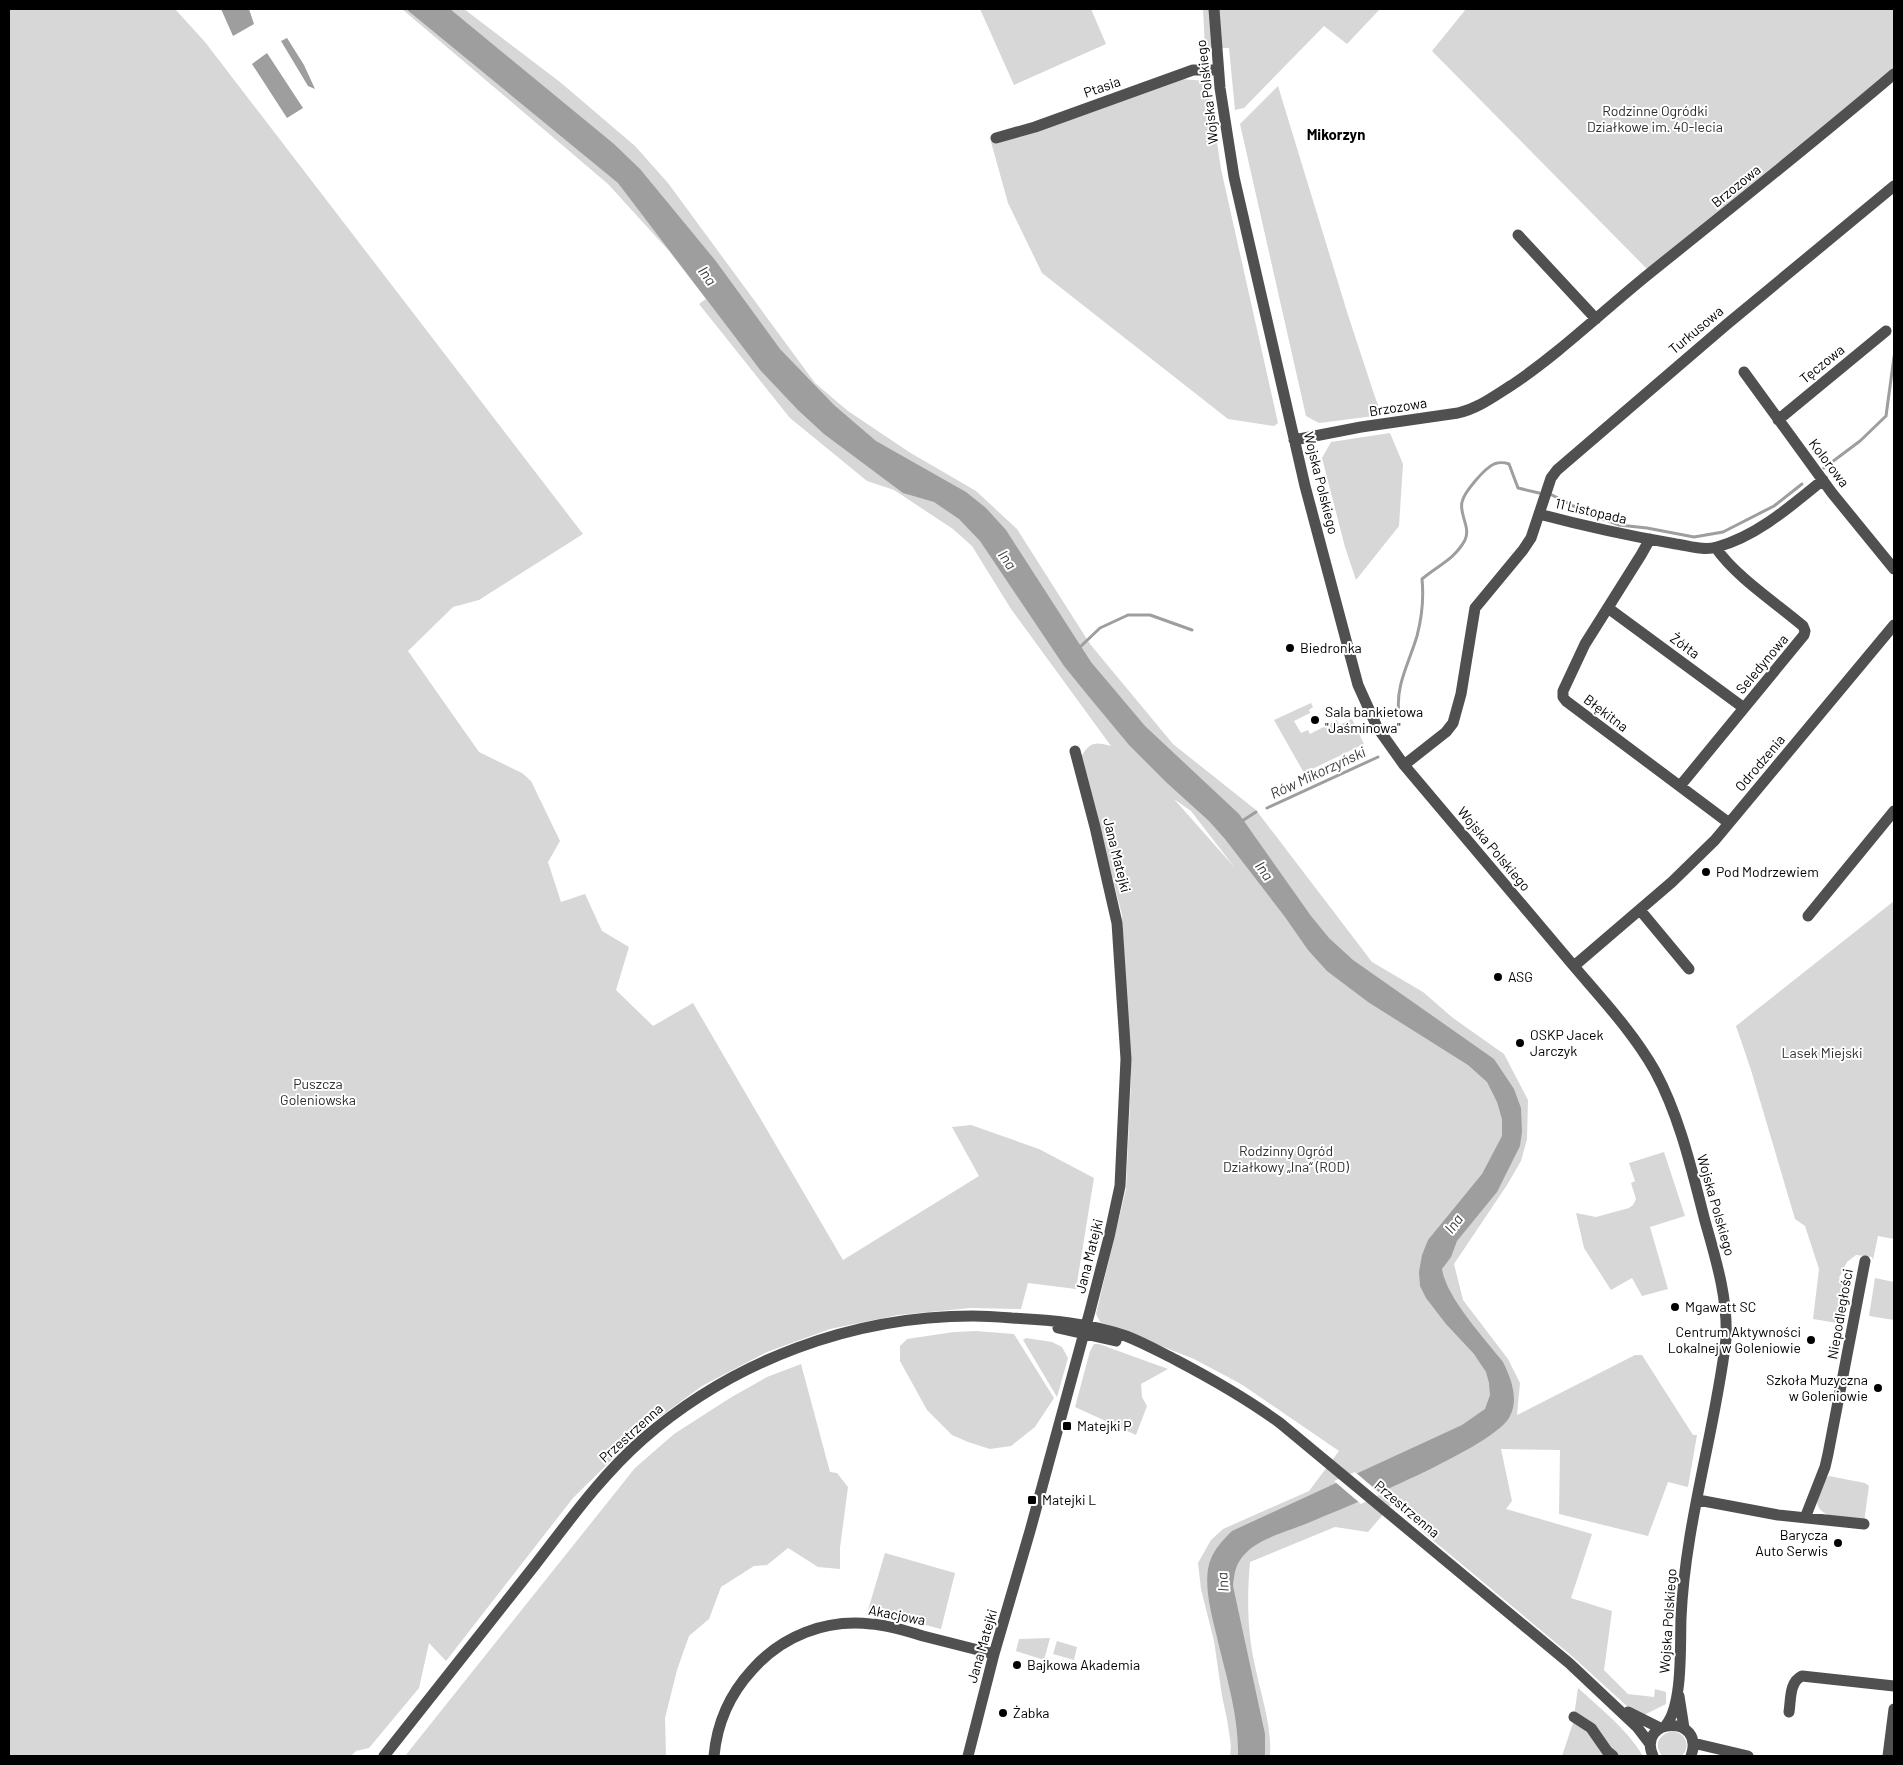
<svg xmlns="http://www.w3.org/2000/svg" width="1903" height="1765" font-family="Barlow,sans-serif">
<rect width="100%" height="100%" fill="#fff"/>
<!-- green -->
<path fill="#d7d7d7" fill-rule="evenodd" d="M 9,9 L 175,9 L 205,42 L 583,534 L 479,600 L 453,607 L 408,651 L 479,752 L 522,773 L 531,781 L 560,841 L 548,862 L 561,902 L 585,894 L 602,931 L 629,947 L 616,990 L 653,1026 L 693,1003 L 843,1260 L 979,1176 L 952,1127 L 971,1125 L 1039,1149 L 1094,1178 L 1076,1289 L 1028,1283 L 1021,1309 L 971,1308 L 898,1315 L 830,1329 L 767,1352 L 702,1386 L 642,1430 L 573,1498 L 446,1661 L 429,1643 L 419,1688 L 369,1748 L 356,1751 L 351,1756 L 9,1756 Z
M 402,9 L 464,9 L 560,82 L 635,146 L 668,183 L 815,383 L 848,411 L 909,452 L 976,491 L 1017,529 L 1090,644 L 1173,744 L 1256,810 L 1372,962 L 1423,992 L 1453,1018 L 1504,1054 L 1528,1100 L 1527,1139 L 1521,1161 L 1507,1185 L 1454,1264 L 1463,1300 L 1508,1359 L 1520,1383 L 1517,1415 L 1635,1355 L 1642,1355 L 1693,1435 L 1697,1435 L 1688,1487 L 1668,1482 L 1648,1536 L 1559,1514 L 1560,1450 L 1501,1449 L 1512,1501 L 1506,1509 L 1592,1534 L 1571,1598 L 1612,1611 L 1604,1670 L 1628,1694 L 1654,1697 L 1655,1689 L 1666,1692 L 1666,1704 L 1644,1715 L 1630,1709 L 1573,1657 L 1423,1532 L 1393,1503 L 1368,1532 L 1335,1527 L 1250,1562 C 1247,1597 1247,1631 1255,1666 C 1261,1696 1272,1725 1270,1756 L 1230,1756 L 1231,1746 L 1227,1719 L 1222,1696 L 1214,1641 L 1201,1589 L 1198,1563 L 1211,1540 L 1223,1529 L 1309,1491 L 1339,1451 L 1241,1384 L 1194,1359 L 1100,1322 L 1096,1314 L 1126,1189 L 1131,1080 L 1122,915 L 1081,757 C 1090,741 1096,742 1111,746 L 1011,609 L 972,546 L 953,529 L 894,490 L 867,481 L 790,418 L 699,304 L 706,299 L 669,251 L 608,184 ZM 1174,799 L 1191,811 L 1235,868 Z
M 980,9 L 1091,9 L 1106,44 L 1014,85 Z
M 1203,9 L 1380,9 L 1347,44 L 1324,26 L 1244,108 L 1235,110 L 1229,48 L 1205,48 Z
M 1466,9 L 1894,9 L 1894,68 L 1647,269 L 1432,51 Z
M 1179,79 L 1208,81 L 1221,169 L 1278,423 L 1274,426 L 1228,419 L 1042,273 L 1008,203 L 991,142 L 1089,113 Z
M 1278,86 L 1348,315 L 1375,397 L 1382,415 L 1319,423 L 1306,416 L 1240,124 Z
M 1390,433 L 1403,464 L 1399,526 L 1356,580 L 1345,547 L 1322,458 L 1331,442 Z
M 1311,703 L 1313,707 L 1309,710 L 1310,713 L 1294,721 L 1301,733 L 1308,730 L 1310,734 L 1337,720 L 1339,725 L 1352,719 L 1364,744 L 1304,773 L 1274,720 Z
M 1894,901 L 1894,1239 L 1878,1236 L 1873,1260 L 1872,1257 L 1856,1255 L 1847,1262 L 1839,1278 L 1843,1284 L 1850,1284 L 1843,1324 L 1813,1319 L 1819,1269 L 1805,1226 L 1795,1219 L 1751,1070 L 1736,1026 Z
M 1664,1152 L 1685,1216 L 1650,1227 L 1668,1289 L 1642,1296 L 1632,1278 L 1611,1290 L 1584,1248 L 1576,1213 L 1596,1217 L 1629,1208 L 1633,1205 L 1636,1199 L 1631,1183 L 1635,1181 L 1629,1163 Z
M 1875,1278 L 1894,1282 L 1894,1320 L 1869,1316 Z
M 976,1331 L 1014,1334 L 1054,1398 L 1035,1427 L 1011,1446 L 990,1449 L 968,1442 L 952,1435 L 927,1410 L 900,1361 L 900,1346 L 907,1339 L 954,1332 Z
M 1026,1338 L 1052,1342 L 1062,1347 L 1068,1358 L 1057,1397 L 1023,1340 Z
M 1094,1344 L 1099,1344 L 1168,1369 L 1141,1384 L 1142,1397 L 1147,1406 L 1136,1435 L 1075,1407 L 1090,1351 Z
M 801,1364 L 830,1472 L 837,1473 L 848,1487 L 840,1548 L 840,1569 L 818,1567 L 788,1548 L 767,1565 L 754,1566 L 721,1587 L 709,1619 L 689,1636 L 677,1670 L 665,1718 L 666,1756 L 405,1756 L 635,1468 L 674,1434 L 730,1398 L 767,1377 Z
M 1829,1476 L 1865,1483 L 1869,1486 L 1864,1522 C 1847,1519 1808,1519 1819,1493 C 1822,1486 1823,1480 1829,1476 Z
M 885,1553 L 955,1573 L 941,1629 L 868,1610 Z
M 1050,1638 L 1044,1660 L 1016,1651 L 1019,1639 Z
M 1057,1641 L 1077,1647 L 1074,1660 L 1053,1654 Z
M 1578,1688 C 1601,1709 1627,1729 1643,1756 L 1562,1756 L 1573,1723 Z
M 1673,1731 C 1686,1734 1691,1745 1682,1756 L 1662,1756 C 1653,1744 1659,1734 1673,1731 Z"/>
<!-- water -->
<path fill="#9e9e9e" d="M 221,9 L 249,9 L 254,24 L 233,36 Z
M 406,9 L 450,9 L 614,144 L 640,169 L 715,260 L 780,349 L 834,405 L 876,441 L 966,492 L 986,508 L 1006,530 L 1091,662 L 1145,726 L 1239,814 L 1311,916 L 1329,938 L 1353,960 L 1494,1059 L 1514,1089 L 1521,1108 L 1522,1132 L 1520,1146 L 1497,1192 L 1457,1241 L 1451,1257 L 1442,1269 C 1446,1297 1485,1339 1503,1362 C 1511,1378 1519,1399 1510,1416 C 1497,1446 1344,1508 1308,1523 C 1291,1530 1262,1538 1249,1550 C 1236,1562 1235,1569 1233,1586 L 1265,1734 L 1265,1756 L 1238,1756 C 1239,1714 1225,1673 1216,1633 C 1211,1613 1205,1589 1208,1569 C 1211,1552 1221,1542 1232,1531 L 1462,1425 L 1485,1409 L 1490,1395 L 1489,1383 L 1486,1372 L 1474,1354 L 1446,1324 L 1426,1298 L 1420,1286 L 1419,1272 L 1422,1255 L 1428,1240 L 1482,1174 L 1502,1136 L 1502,1119 L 1497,1102 L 1487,1082 L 1468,1065 L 1368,1002 L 1327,971 L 1308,950 L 1285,917 L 1225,839 L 1209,821 L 1167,783 L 1129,745 L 1090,698 L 1064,666 L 980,541 L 959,519 L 934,502 L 903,493 L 824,434 L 798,410 L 761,371 L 618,183 Z
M 287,38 L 304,65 L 315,89 L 308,86 L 281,41 Z
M 267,53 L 303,108 L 287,118 L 252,64 Z"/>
<!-- pier -->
<path fill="#fff" d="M 1355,1472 L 1381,1494 L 1361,1504 L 1334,1481 Z"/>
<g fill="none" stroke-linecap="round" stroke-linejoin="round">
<!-- stream -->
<path stroke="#9e9e9e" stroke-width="3" d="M 1824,468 L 1860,441 L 1886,416 L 1894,357
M 1550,494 L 1585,512 L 1619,525 L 1647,528 L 1694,537 L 1723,532 L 1774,506 L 1802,484
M 1079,648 L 1100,628 L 1128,615 L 1150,615 L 1192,630
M 1399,714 C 1395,686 1409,663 1417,636 C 1422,617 1424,599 1422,579 C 1437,566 1455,559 1465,540 C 1471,527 1459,515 1462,502 C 1464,492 1485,468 1494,464 C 1500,462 1503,462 1509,464 L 1518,488 L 1539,493
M 1267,808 L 1378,757
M 1242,821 L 1256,812"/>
<!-- minor -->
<path stroke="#505050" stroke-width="11" d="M 1214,9 L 1220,88 L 1234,177 L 1305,486 L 1358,685 L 1377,727 L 1404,765 C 1458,829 1513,894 1567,958 C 1597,994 1632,1030 1655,1071 C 1680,1117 1692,1171 1705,1221 C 1716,1260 1728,1298 1726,1339 C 1715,1432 1685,1524 1681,1618 C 1680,1645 1683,1705 1666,1725
M 996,138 L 1035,127 L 1193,70 L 1218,70
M 1518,235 L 1596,319
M 1744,372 L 1832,493 L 1894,569
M 1778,420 L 1886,331
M 1294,440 L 1361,427 L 1458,413 C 1479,408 1494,396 1512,385 C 1561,352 1604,310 1650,273 C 1732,207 1814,142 1894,74
M 1539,514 L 1551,478 L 1557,470 L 1726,325 L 1894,186
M 1650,539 L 1641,555 L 1585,644 L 1563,691 L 1563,697 L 1566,701 L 1729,823
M 1608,608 L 1744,708
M 1404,765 L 1446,732 L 1453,723 L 1461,694 L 1475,608 L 1523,550 L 1531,538 L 1539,514 C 1584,526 1630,536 1676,544 C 1690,546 1704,551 1717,547 C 1757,536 1791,506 1823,480
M 1680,786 L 1804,635 L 1805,631 L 1803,626 C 1776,603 1735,576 1716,548
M 1640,910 L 1689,969
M 1808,916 L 1894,811
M 1574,966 L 1672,882 L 1715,840 L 1894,625
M 1058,1328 L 1116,1341
M 1698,1500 L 1778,1515 L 1864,1524
M 1805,1518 L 1825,1467 L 1828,1454 L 1865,1261
M 1679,1696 L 1684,1728
M 1628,1712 L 1660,1728
M 1789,1712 C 1791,1700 1789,1682 1802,1676 L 1894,1686
M 1574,1717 L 1591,1728 L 1607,1751 L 1613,1756
M 1693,1743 L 1748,1756
M 384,1756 C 434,1692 485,1629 535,1565 C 569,1521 601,1476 643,1439 C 734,1360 853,1316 973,1316 C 986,1316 999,1317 1012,1318 C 1051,1320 1089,1323 1126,1336 C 1144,1343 1160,1352 1176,1360 C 1214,1380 1246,1398 1280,1423 L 1569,1663 L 1637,1727 L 1650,1744
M 714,1756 C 717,1723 729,1695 752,1670 C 782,1636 825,1619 871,1624 C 889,1625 906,1631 923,1636 C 947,1642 970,1648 994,1654
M 968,1756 L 994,1654 L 1030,1531 L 1090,1311 L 1109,1237 L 1120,1186 L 1126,1059 L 1117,923 L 1095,827 L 1075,751
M 1653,1756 C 1636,1717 1706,1714 1691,1756
M 1888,1756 L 1894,1709"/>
</g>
<!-- markers -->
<g fill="#000" stroke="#fff" stroke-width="2">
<circle cx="1290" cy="648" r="5"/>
<circle cx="1315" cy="720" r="5"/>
<circle cx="1706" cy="872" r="5"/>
<circle cx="1498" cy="977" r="5"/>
<circle cx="1520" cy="1043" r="5"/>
<circle cx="1675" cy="1307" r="5"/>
<circle cx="1811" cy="1340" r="5"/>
<circle cx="1878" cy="1388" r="5"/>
<rect x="1062" y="1421" width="10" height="10" rx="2.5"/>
<rect x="1027" y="1495" width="10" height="10" rx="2.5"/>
<circle cx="1838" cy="1543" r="5"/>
<circle cx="1017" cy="1665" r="5"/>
<circle cx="1003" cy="1713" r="5"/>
</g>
<g text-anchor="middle" stroke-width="4" stroke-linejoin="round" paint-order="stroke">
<!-- street labels -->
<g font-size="14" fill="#000" stroke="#fff">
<text transform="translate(1102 87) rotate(-19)" y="5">Ptasia</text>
<text transform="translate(1207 92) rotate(-97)" y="5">Wojska Polskiego</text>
<text transform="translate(1736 186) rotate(-39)" y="5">Brzozowa</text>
<text transform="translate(1696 330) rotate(-40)" y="5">Turkusowa</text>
<text transform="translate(1822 364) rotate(-39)" y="5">Tęczowa</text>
<text transform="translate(1398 407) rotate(-9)" y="5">Brzozowa</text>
<text transform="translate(1829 463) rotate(53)" y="5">Kolorowa</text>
<text transform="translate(1321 483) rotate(76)" y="5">Wojska Polskiego</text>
<text transform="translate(1591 511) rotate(13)" y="5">11 Listopada</text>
<text transform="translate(1685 646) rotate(36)" y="5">Żółta</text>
<text transform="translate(1762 664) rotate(-50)" y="5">Seledynowa</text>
<text transform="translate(1606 713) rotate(37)" y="5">Błękitna</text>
<text transform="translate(1760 763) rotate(-50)" y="5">Odrodzenia</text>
<text transform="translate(1494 849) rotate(50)" y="5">Wojska Polskiego</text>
<text transform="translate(1117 855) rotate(76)" y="5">Jana Matejki</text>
<text transform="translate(1716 1205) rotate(74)" y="5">Wojska Polskiego</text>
<text transform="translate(1089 1256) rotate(-76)" y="5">Jana Matejki</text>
<text transform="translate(1840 1314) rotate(-80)" y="5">Niepodległości</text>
<text transform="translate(631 1433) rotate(-42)" y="5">Przestrzenna</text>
<text transform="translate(1407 1509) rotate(40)" y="5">Przestrzenna</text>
<text transform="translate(897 1615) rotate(11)" y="5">Akacjowa</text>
<text transform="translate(1668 1621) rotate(-86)" y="5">Wojska Polskiego</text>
<text transform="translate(982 1646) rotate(-74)" y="5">Jana Matejki</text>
</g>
<!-- park labels -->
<g font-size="14" fill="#2e2e2e" stroke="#fff">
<text x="1655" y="116">Rodzinne Ogródki<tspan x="1655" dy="16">Działkowe im. 40-lecia</tspan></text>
<text x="1822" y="1058">Lasek Miejski</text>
<text x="318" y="1089">Puszcza<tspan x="318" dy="16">Goleniowska</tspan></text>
<text x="1286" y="1156">Rodzinny Ogród<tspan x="1286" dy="16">Działkowy „Ina“ (ROD)</tspan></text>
</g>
<!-- poi labels -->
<g font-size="14" fill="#000" stroke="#fff" text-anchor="start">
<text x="1300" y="653">Biedronka</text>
<text x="1325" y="717">Sala bankietowa<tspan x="1325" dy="16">"Jaśminowa"</tspan></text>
<text x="1716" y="877">Pod Modrzewiem</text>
<text x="1508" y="982">ASG</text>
<text x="1530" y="1040">OSKP Jacek<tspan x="1530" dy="16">Jarczyk</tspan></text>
<text x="1685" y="1312">Mgawatt SC</text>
<text x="1801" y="1337" text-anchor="end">Centrum Aktywności<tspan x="1801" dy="16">Lokalnej w Goleniowie</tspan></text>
<text x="1868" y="1385" text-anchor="end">Szkoła Muzyczna<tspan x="1868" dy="16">w Goleniowie</tspan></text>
<text x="1077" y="1431">Matejki P</text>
<text x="1042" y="1505">Matejki L</text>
<text x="1828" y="1540" text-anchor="end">Barycza<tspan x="1828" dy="16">Auto Serwis</tspan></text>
<text x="1027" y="1670">Bajkowa Akademia</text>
<text x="1013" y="1718">Żabka</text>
</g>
<!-- neighbourhood labels -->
<g font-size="15" font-weight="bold" fill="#000" stroke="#fff">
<text x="1336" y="140">Mikorzyn</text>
</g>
<!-- water labels -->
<g font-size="15" font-style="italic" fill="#3f3f3f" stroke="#fff">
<text transform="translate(707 276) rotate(54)" y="5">Ina</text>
<text transform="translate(1007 560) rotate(55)" y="5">Ina</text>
<text transform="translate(1318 773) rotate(-25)" y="5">Rów Mikorzyński</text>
<text transform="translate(1264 871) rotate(54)" y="5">Ina</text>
<text transform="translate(1454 1224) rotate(-53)" y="5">Ina</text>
<text transform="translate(1223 1582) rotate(-94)" y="5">Ina</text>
</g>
</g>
<!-- border -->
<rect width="1903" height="1765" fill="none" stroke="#000000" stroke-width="20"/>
</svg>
